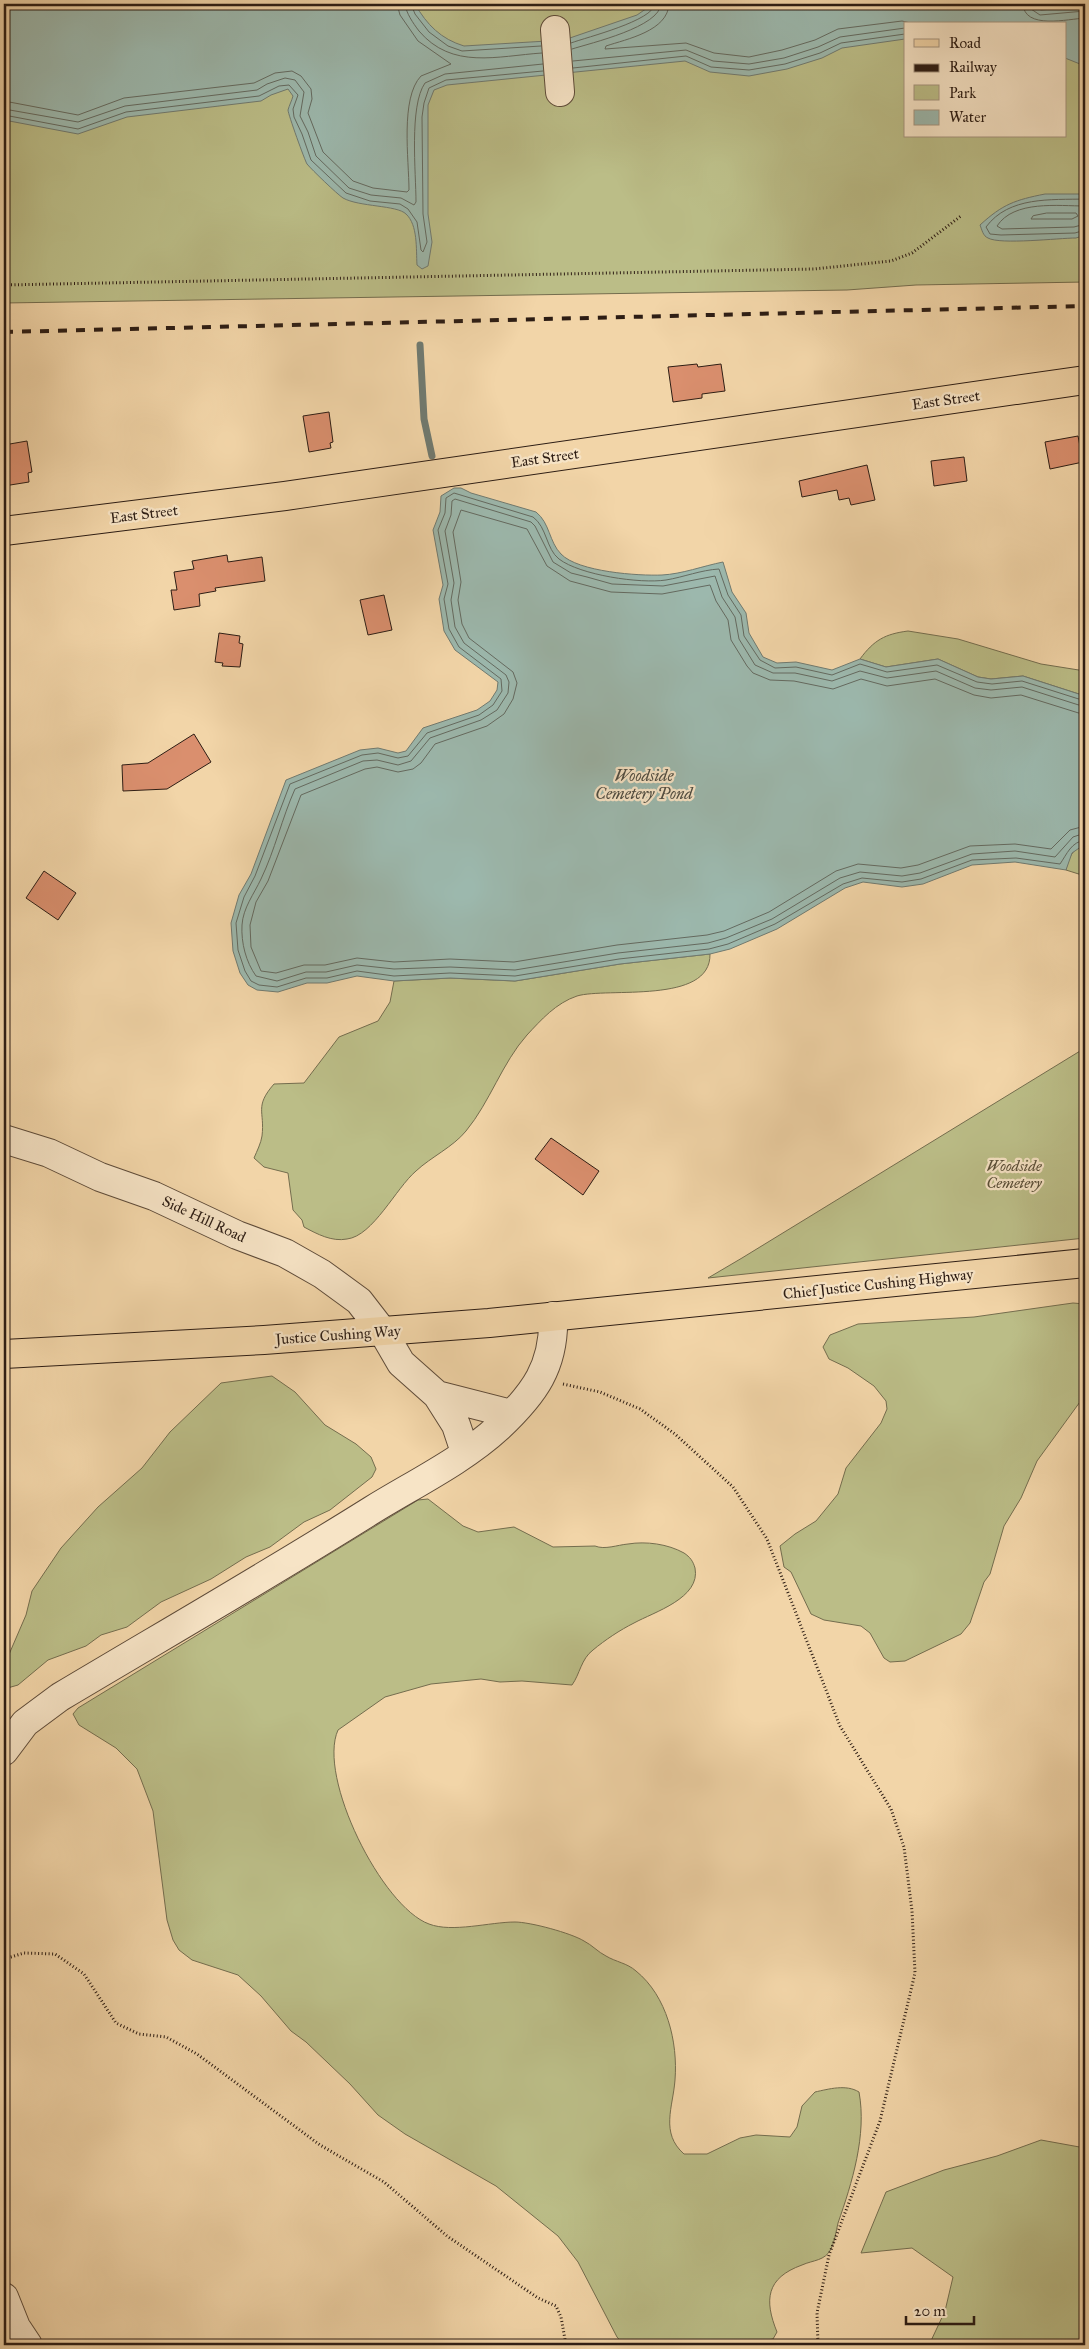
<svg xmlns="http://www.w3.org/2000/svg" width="1089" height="2349" font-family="'IM FELL Great Primer',serif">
<rect width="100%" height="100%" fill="#f2d5a8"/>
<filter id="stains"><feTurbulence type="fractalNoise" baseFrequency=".004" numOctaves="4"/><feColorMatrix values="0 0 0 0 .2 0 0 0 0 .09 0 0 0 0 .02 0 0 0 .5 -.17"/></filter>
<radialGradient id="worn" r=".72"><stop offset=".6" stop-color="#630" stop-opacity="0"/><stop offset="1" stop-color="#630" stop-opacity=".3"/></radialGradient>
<!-- green -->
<path fill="#bbbd87" stroke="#746d4e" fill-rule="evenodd" d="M 4,4 L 1085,4 L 1085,282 L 916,285 L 847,290 L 4,303 ZM 905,24 L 1065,24 L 1065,136 L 905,136 Z
M 908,631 L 958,639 L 1041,664 L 1085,671 L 1085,696 L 1023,676 L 991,679 L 978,677 L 938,659 L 886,667 L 860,659 C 874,640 885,634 908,631 Z
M 1085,844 L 1085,876 L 1066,870 C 1068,858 1073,848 1085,844 Z
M 710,954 C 711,1005 607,987 577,996 C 556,1003 541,1020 527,1035 C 502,1063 490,1102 466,1131 C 453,1147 431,1157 416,1171 C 396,1188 373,1236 347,1239 C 332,1242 317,1234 304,1227 L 302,1220 L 293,1210 L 288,1173 L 264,1167 L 254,1158 C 257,1151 261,1143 262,1136 C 265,1111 254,1107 274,1084 L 304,1083 L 339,1037 L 378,1021 L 390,1002 L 394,981 L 450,978 L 515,981 L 620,964 Z
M 1085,1048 L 1085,1238 L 708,1278 L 742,1258 Z
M 1073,1303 L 1085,1304 L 1085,1395 L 1037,1461 L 1021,1498 L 1004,1526 L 990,1574 L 984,1582 L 970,1623 L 961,1634 L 905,1661 L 890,1662 L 884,1658 L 870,1633 L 861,1626 L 824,1620 L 811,1614 L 791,1572 L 784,1567 L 780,1546 L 795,1534 L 816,1521 L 838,1494 L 846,1468 L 881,1423 L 887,1409 L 886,1401 L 874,1386 L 848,1368 L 829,1359 L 823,1347 L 830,1335 L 858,1324 L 974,1317 Z
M 272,1376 L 295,1392 L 325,1425 L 356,1444 L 371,1457 L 376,1469 L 372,1477 L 330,1510 L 304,1522 L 270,1547 L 246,1557 L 211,1579 L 161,1602 L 127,1627 L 101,1635 L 86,1646 L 48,1660 L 18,1685 L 4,1689 L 4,1673 L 7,1659 L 26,1615 L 32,1591 L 61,1548 L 98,1507 L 142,1468 L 170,1432 L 221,1383 Z
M 428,1499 L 463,1526 L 478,1532 L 514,1527 L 553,1547 L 595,1546 C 605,1550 617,1545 628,1544 C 646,1541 668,1544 684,1553 C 690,1557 693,1561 695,1568 C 701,1598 654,1612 634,1623 C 620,1630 605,1640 593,1650 C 581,1659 580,1674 572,1685 L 522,1681 L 500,1682 L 481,1679 L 431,1684 L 385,1697 L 338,1730 C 317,1777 382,1907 429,1924 C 452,1933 490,1922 515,1922 C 530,1922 571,1933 584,1941 C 592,1945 598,1952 606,1956 C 616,1962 627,1963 636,1971 C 667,1996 678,2042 675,2080 C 673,2107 660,2133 684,2154 L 707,2154 L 740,2138 L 756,2135 L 790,2137 L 797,2127 L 802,2106 L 815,2092 C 829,2089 846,2084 859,2092 C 867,2135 852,2183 838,2223 C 836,2231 835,2241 831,2249 C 825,2261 813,2260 802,2265 C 766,2278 764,2300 777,2332 L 773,2339 L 738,2345 L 624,2345 L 617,2337 L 578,2262 L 558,2236 L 496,2186 L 405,2134 L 378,2115 L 350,2084 L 306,2042 L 291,2031 L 261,1996 L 238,1975 L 192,1960 L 179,1950 L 173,1940 L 167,1920 L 153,1811 L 137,1769 L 116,1748 L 79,1725 L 73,1714 L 78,1708 L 418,1500 Z
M 1041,2140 L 1085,2148 L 1085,2345 L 929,2345 L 945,2311 L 953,2277 L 912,2248 L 861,2253 L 886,2192 L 944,2170 L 997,2156 Z"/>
<!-- water -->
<path fill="#9cb8ad" stroke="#707a70" d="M 8,4 L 415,4 C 427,25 441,39 464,46 L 564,40 L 637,15 L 653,4 L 1031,4 L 1041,10 L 1085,6 L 1085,66 L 1065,58 L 1065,24 L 905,24 L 905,39 L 842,48 L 822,58 L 787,69 L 749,76 L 710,72 L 685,61 L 447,85 L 434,90 L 428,105 L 428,214 L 432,242 L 428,266 L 422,269 L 417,265 C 416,249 418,225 406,214 C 397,205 359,207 343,198 C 337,194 312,170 307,164 C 305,161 288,114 288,110 C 289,106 292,100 293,96 L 288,89 L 271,95 L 261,101 L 127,117 L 78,134 L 4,120 L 4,6 Z
M 1045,194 L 1085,194 L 1085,235 L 1076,238 C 1059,238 1000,245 988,238 C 983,236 982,230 980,225 C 1003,204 1015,200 1045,194 Z
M 454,488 L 461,488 L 471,493 L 536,512 C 550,523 549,542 561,554 C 578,572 639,576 662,575 C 682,574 703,566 723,562 L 732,592 L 746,613 L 749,633 L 763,657 L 777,663 L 796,662 L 832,670 L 860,659 L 886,667 L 938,659 L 978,677 L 991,679 L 1023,676 L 1085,696 L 1085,844 L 1072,853 L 1066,870 L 1015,862 L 972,865 L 923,884 L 902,887 L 863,882 L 845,888 L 777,929 L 730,949 L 710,954 L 620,964 L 515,981 L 450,978 L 394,981 L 357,976 L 327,983 L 307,983 L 278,992 L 257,990 L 248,985 L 240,973 L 233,951 L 231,923 L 239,895 L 251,874 L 286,780 L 360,750 L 378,748 L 398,753 L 406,751 L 423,728 L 477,710 L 490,701 L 497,690 L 498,682 L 455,650 L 444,631 L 439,599 L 443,585 L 433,530 L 440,512 L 441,496 Z"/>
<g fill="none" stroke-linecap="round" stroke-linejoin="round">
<!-- shore -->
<path stroke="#646a60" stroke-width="1" d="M 405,4 C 406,13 413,23 419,31 C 452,70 497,56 542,53
M 411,4 L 415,14 L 429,32 L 448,46 L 462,51 L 541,46
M 669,4 C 668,31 627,39 606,46 L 605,49 L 686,43 L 714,53 L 749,57 L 782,50 L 815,40 L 838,29 L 902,21 L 915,24
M 1023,4 C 1024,30 1068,19 1085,18
M 1029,4 L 1031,9 L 1040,15 L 1085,11
M 571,43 C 587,37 653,21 655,4
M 572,49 C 591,43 660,27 661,4
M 573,61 L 686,50 L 713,61 L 749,64 L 784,58 L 818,47 L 840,37 L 905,28
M 573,68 L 686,56 L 711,67 L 749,70 L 785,64 L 820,53 L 841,43 L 905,34
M 4,101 L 78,115 L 124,98 L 254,83 L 275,73 L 292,71 L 301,76 L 311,89 L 312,99 L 308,113 L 323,152 L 353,181 L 373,188 L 407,192 L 409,190 C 409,160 400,98 421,76 L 451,64 L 418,41 L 400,15 L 397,4
M 4,109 L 78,122 L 125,106 L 257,90 L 267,84 L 285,78 L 295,80 L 304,92 L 300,116 L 308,132 L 316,156 L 349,188 L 371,195 L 401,198 L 414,205 L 416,202 C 416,173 409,106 425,83 L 445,74 L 543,64
M 4,115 L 78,129 L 126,112 L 259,96 L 279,86 L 289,85 L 298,95 L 293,109 L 294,117 L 302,134 L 311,160 L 346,193 L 370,201 L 400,204 L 408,209 L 417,222 L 421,250 L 423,252 L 427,242 L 423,214 L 422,117 L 424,103 L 429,88 L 446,80 L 543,71
M 1085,199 C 1051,200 1009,196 986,227 L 990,234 L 1001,235 L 1075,233 L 1085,230
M 1085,206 C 1058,206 1014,200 997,226 L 1002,229 L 1074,227 L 1085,224
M 1047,213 L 1076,213 L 1078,216 L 1072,219 L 1031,219 L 1033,216 Z
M 1085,701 L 1022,681 L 992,684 L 977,682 L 937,665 L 887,672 L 860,664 L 832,675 L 796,667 L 775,668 L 760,660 L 744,636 L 741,615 L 728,595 L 719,569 C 701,570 684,577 666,580 C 640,584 580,575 559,559 C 546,549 547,527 533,517 L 454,493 L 446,498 L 445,513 L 438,530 L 448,584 L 444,599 L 449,629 L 459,647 L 501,679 L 502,691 L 493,705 L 479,715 L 427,733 L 408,756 L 398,758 L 378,753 L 362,755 L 290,784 L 255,876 L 244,897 L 236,923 L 238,950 L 245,971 L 251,981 L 259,985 L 277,987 L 306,978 L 327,978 L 357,971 L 394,976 L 450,973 L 515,976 L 619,959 L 709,949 L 728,944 L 775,924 L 843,884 L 862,878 L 902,882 L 921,879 L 972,860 L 1016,858 L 1060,864 C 1067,854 1071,842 1085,840
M 1085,707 L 1022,687 L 991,690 L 975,688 L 936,671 L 887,678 L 860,671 L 832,681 L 795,673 L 773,673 L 755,665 L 739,639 L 735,617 L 722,597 L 715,576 L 663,586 L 612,584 L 587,577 L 571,573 L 553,562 L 535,526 L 531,522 L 455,499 L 452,501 L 451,515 L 445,531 L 454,583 L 451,600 L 455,627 L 464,643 L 506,675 L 509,682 L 508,693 L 497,710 L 481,720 L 430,738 L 411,761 L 398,765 L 377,760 L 363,761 L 295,789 C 282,818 275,850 261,879 C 254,894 243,908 242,925 C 241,943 246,962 256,976 L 277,981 L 306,972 L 326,972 L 357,965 L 394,969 L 450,967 L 515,970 L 618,953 L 708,943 L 726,938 L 772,919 L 840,878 L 860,872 L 902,876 L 920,873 L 972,854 L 1015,851 L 1055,857 L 1073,837 L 1085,833
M 1085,715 L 1021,695 L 991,698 L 974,695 L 935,679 L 887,686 L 861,679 L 833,689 L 794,681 L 770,680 L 753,673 L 747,666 L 731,640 L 728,620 L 716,601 L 710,585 L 662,594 L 611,592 L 570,581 L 547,566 L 527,529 L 461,510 L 453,532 L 461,582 L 458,600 L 462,624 L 469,638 L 513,672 L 517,683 L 513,699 L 504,714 L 487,726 L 435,744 L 421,763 L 413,769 L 398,772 L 377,767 L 365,769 L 301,795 L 268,881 L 256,902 L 250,925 L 251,947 L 261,971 L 276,973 L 304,965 L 325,965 L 357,958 L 394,962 L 450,959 L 514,962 L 617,945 L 707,935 L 724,931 L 769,912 L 836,871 L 858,864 L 901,868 L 918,865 L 970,846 L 1015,844 L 1051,849 L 1070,830 L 1085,826"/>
<!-- stream -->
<path stroke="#707a70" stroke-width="7" d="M 420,345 L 424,419 L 432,456"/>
</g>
<!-- building -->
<path fill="#da8f6e" stroke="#2d1d14" d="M 697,364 L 698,367 L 721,364 L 725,391 L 702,394 L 702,398 L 673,402 L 668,367 Z
M 329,412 L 333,442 L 330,443 L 331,448 L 309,452 L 303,416 Z
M 1078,436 L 1083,462 L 1050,469 L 1045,442 Z
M 27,441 L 32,472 L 28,473 L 29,482 L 4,486 L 4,445 Z
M 964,457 L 967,481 L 934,486 L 931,461 Z
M 867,465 L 875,500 L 851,505 L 849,498 L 839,500 L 837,490 L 802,497 L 799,481 Z
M 227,555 L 228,562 L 262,557 L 265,581 L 215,588 L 216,591 L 199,594 L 200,606 L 174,610 L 171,590 L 177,590 L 174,572 L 194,569 L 192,561 Z
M 384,595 L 392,630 L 368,635 L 360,600 Z
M 219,633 L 240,636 L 239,643 L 243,644 L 240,667 L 222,666 L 223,663 L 215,662 Z
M 194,734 L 211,762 L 167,789 L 123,791 L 122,765 L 148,763 Z
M 44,871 L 76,893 L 58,920 L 26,898 Z
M 551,1138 L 599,1171 L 583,1195 L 535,1159 Z"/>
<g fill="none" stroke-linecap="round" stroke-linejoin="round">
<defs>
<path id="minor" d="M 555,30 L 560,92
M 4,1139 L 49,1153 L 100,1177 L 154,1196 L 237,1235 L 285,1253 L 322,1274 L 359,1301 L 383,1332 L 401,1363 L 437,1395 L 456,1425 L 465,1452
M 437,1395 L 511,1414
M 4,1751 L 25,1723 L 60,1697 C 164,1635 270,1574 372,1510 C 414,1484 462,1461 499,1427 C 534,1394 555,1366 553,1316
M 4,2297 L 16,2327 L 28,2345"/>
<path id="major" d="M 4,531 L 285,496 L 1085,380
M 4,1354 L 264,1340 L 489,1323 L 1085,1263"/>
</defs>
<!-- minor casing -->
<use href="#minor" stroke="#5e4b39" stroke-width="30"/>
<!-- major casing -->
<use href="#major" stroke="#2d1d14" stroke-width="30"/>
<!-- path -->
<path stroke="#2d1d14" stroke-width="3" stroke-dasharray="1 2.5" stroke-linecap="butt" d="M 4,285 L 814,269 L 891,261 L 912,253 L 961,216
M 563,1384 L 600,1392 L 640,1409 L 675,1434 L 733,1487 L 767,1539 L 840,1726 L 891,1809 L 904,1847 L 912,1911 L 915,1973 L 880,2121 L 829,2255 L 817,2313 L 818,2345
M 4,1959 L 24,1953 L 55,1954 L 84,1974 L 116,2023 L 139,2034 L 166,2037 L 197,2054 L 320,2145 L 384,2182 L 447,2236 L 538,2298 L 556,2306 L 561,2317 L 566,2345"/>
<!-- minor -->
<use href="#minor" stroke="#f7e4c6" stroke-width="28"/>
<!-- major -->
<use href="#major" stroke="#f2d5a8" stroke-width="28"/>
<!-- rail -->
<path stroke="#2d1d14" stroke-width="4" stroke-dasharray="9 9" stroke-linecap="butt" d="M 4,332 L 1085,306"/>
</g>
<g text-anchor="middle" stroke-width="4.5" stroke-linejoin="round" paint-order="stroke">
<!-- street labels -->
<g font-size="15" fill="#2d1d14" stroke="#f7e4c6">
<text transform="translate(946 400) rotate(-8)" y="5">East Street</text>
<text transform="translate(545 458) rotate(-8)" y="5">East Street</text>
<text transform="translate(144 514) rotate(-7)" y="5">East Street</text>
<text transform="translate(204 1219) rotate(25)" y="5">Side Hill Road</text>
<text transform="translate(878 1284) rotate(-6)" y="5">Chief Justice Cushing Highway</text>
<text transform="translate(338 1335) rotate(-4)" y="5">Justice Cushing Way</text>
</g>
<!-- park labels -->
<g font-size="15" font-style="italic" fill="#584d36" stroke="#f7e4c6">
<text x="1014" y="1171">Woodside<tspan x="1014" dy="17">Cemetery</tspan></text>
</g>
<!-- water labels -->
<g font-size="16" font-style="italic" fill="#4e4c42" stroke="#f7e4c6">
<text x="644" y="781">Woodside<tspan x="644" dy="18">Cemetery Pond</tspan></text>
</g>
</g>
<!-- margin -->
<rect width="1089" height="2349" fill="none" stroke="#f2d5a8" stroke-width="20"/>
<rect x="5" y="5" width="1079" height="2339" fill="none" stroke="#2d1d14" stroke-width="2.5"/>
<rect x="10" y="10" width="1069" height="2329" fill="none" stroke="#2d1d14"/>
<!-- legend -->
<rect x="904" y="22" width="162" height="115" fill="#f7e4c6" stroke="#a6947f"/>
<rect x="914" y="39" width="25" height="8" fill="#f2d5a8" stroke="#a6947f"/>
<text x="949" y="48" font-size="15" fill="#2d1d14">Road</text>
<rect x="914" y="64" width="25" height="8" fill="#2d1d14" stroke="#a6947f"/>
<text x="949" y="72" font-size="15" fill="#2d1d14">Railway</text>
<rect x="914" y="85" width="25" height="15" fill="#bbbd87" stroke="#a6947f"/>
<text x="949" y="98" font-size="15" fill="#2d1d14">Park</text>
<rect x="914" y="110" width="25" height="15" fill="#9cb8ad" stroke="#a6947f"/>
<text x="949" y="122" font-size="15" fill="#2d1d14">Water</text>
<!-- scale -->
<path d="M906 2316v8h68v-8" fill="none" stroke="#2d1d14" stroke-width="2.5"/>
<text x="914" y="2316" font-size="15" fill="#2d1d14" stroke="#f7e4c6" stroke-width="4" paint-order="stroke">20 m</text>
<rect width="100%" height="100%" filter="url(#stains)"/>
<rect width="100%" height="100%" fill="url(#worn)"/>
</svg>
